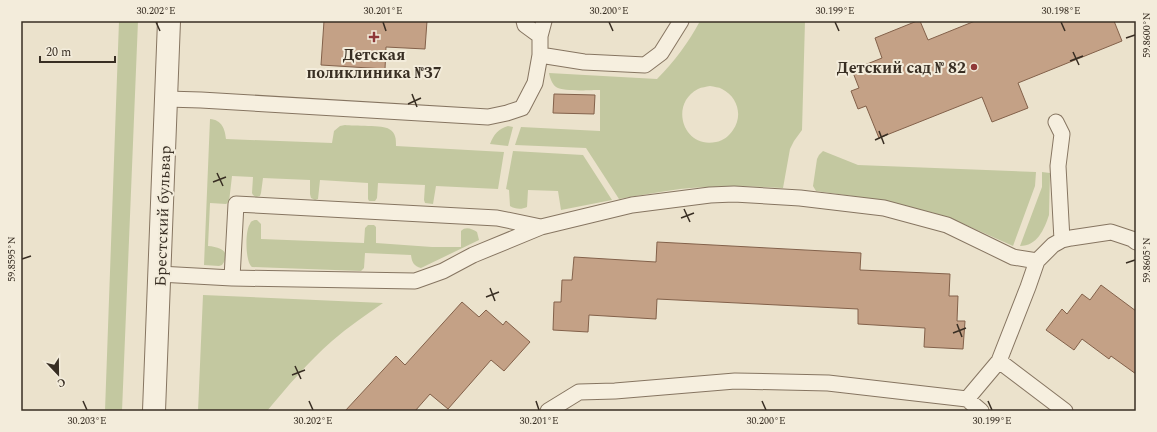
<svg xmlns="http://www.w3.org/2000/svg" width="1157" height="432" font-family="Spectral,serif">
<rect width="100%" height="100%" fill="#ebe2cc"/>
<!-- green -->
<path fill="#c3c8a0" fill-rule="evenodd" d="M 119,21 L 138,21 L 122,411 L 105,411 Z
M 700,21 L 805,21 L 802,130 L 794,141 L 790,149 L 783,188 C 749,186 714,186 680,189 C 660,192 639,195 619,199 L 586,148 L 515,145 L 521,127 L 600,131 L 600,90 C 590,90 564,92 556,87 C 552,84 550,78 549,73 L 657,79 C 674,62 689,42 700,21 ZM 710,86 C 714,87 719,87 722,89 C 738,97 743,116 733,130 C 729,136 723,141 716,142 C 683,149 669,104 698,89 C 702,87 706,87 710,86 Z
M 210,119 C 222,120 225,129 226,139 L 332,143 L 334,131 L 340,126 L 345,125 C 353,126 384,125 389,129 C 396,133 396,139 396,146 L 504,152 L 498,189 L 436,186 L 433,204 L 425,203 L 424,200 L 425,185 L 378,183 L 377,198 L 375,201 L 369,201 L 368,199 L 368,183 L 320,180 L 318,199 L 315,200 L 311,198 L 310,194 L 310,180 L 263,178 L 261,193 L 260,196 L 256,197 L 253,195 L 252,193 L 253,177 L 232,176 L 229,202 L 226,204 L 210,203 L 208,246 C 220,247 232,251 222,265 L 219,266 L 204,265 Z
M 508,126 L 513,127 L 508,146 L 490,144 C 494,134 498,129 508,126 Z
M 513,151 L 583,155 L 612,200 L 561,210 L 558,191 L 528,190 L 527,207 C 521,210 515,209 510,206 L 509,190 L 506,189 Z
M 823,151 L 858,165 L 1036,172 L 1035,186 L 1013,246 L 957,221 L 934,213 L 881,200 L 816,191 L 813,186 L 817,159 L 819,155 Z
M 1042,172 L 1050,173 L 1049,215 C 1044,230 1037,246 1020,246 L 1042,187 Z
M 255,220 L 257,220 L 261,224 L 261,239 L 364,243 L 365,228 L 368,225 L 374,225 L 376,227 L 376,243 L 432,247 L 461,247 L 461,231 C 466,226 472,229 477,232 L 479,240 L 421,268 C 414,266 412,263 411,255 L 365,253 L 364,268 L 361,271 L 252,267 C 245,262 245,230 250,224 C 251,221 252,221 255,220 Z
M 203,295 L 383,303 C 366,315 348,327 332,341 C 308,362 287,387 267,411 L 198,411 Z"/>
<!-- building -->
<path fill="#c4a186" stroke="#83614a" d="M 324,21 L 427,21 L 425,49 L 386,47 L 385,69 L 321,65 Z
M 917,21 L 920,21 L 928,40 L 975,21 L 1114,21 L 1122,41 L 1018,83 L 1028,108 L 992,122 L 982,97 L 879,138 L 866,106 L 858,109 L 851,91 L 859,88 L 852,70 L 882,58 L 875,38 Z
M 554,94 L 595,95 L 594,114 L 553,113 Z
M 657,242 L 861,253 L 860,270 L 950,274 L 949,296 L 958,296 L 957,321 L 965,321 L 963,349 L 924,347 L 925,328 L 858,324 L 858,309 L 657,299 L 656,319 L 589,315 L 588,332 L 553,330 L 554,302 L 561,302 L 562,280 L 572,280 L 574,257 L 656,262 Z
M 1101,285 L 1136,311 L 1136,374 L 1111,356 L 1109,359 L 1082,339 L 1074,350 L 1046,330 L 1062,309 L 1067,314 L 1082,294 L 1090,300 Z
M 462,302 L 479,317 L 486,310 L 503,325 L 506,321 L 530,342 L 504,371 L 491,360 L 448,409 L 430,394 L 415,411 L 345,411 L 396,356 L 405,365 Z"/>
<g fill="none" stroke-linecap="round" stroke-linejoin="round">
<defs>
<path id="lane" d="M 524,21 L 525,25 L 540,36
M 544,21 L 540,36 L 540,55 L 584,62 L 645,65 L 661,53 L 681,21
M 166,99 L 201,100 L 488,117 L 507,113 L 522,108 L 535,83 L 540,55
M 1056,122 L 1062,134 L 1058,166 L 1062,240
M 159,274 L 232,278 L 415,281 L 443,271 L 473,255 L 541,227 L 632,205 L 710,195 L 734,194 L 800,198 L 884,208 L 947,225 L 1013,257 L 1037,261 L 1053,245 L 1062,240 L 1071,238 L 1111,232 L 1132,239 L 1136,242
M 232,278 L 236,204 L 497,218 L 541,227
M 999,361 L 1065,411
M 967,399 L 981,411
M 548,411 L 579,392 L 615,391 L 735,381 L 828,383 L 967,399 L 999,361 L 1028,287 L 1037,261"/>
<path id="street" d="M 154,411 L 169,21"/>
</defs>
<!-- lane casing -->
<use href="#lane" stroke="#867561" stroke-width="17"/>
<!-- street casing -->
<use href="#street" stroke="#867561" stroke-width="24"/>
<!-- lane -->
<use href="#lane" stroke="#f6efdf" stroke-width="15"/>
<!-- street -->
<use href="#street" stroke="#f6efdf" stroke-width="22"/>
</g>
<!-- ticks -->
<path fill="none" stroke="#382e23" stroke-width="1.5" d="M 156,22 L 160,31M 383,22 L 386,31M 609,22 L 613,31M 835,22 L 839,31M 1061,22 L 1065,31M 1126,38 L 1135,35M 1073,52 L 1079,65M 1070,61 L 1083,56M 412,94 L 417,107M 408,104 L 421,98M 879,131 L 884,144M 875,140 L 888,134M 217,173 L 223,186M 213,182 L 226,177M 684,209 L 690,222M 681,218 L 694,213M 22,259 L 31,256M 1126,263 L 1135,260M 490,288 L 495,301M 486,297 L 499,292M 957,324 L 962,337M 953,333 L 966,328M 295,366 L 301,379M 292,375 L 305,370M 83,401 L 87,410M 309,401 L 313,410M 536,401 L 539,410M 762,401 L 766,410M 988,401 L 992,410"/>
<!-- markers -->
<g fill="#8f3838" stroke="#f3ecdb" stroke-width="1.5">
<path d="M372 31h4v4h4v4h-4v4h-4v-4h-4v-4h4z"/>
<circle cx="974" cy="67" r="4"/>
</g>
<g text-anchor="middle" stroke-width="4" stroke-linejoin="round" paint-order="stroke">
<!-- poi labels -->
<g font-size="16" font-weight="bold" fill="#382e23" stroke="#f3ecdb">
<text x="374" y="60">Детская<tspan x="374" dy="18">поликлиника №37</tspan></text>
<text x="966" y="73" text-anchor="end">Детский сад № 82</text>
</g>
<!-- street labels -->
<g font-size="16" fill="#382e23" stroke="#f3ecdb">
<text transform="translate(162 216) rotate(-88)" y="6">Брестский бульвар</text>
</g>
</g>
<!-- border -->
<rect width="1157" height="432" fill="none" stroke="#f3ecdb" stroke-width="44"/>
<!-- north arrow -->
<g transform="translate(58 374) rotate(158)" stroke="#f3ecdb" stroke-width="3" paint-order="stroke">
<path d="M0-3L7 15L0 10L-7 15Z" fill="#382e23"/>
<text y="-6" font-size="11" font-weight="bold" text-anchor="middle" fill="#382e23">С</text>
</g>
<!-- scale -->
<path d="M40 56v6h75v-6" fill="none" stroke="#382e23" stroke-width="2"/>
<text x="46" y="56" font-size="12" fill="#382e23" stroke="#f3ecdb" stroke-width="3" paint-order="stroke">20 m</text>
<rect x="22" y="22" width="1113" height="388" fill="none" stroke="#382e23" stroke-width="1.5"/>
<g font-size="10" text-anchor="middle" fill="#382e23">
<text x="156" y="14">30.202°E</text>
<text x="383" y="14">30.201°E</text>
<text x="609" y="14">30.200°E</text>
<text x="835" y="14">30.199°E</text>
<text x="1061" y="14">30.198°E</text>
<text transform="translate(1146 35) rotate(-90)" y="4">59.8600°N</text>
<text transform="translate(11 259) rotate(-90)" y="4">59.8595°N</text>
<text transform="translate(1146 260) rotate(-90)" y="4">59.8605°N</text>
<text x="87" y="424">30.203°E</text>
<text x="313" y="424">30.202°E</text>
<text x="539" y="424">30.201°E</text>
<text x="766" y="424">30.200°E</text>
<text x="992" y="424">30.199°E</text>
</g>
</svg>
